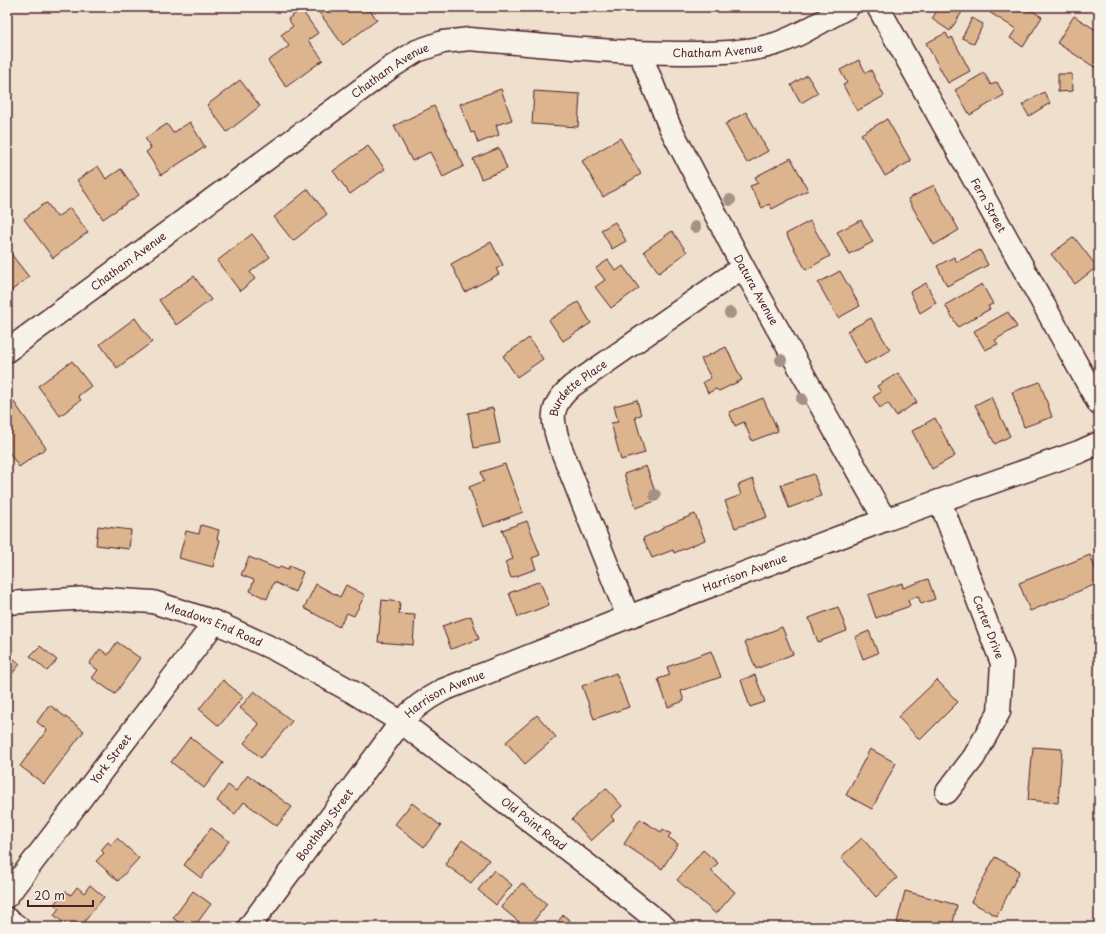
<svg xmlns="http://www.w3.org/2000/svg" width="1106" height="934" font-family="'Playpen Sans',sans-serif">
<rect width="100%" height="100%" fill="#efe0cd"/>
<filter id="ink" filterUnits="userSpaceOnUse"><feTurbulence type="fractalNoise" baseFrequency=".025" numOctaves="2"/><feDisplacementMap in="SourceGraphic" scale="8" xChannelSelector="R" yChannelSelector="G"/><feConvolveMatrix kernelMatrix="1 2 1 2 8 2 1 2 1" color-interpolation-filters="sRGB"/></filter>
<g filter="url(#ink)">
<!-- building -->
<path fill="#dcb48d" stroke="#4a1f2b" d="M 323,7 L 368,7 L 377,20 L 343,45 L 318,11 Z
M 939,7 L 954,7 L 962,12 L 950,31 L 932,19 Z
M 992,7 L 1026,7 L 1042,17 L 1023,47 L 1010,38 L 1016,29 L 989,12 Z
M 301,9 L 318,33 L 308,40 L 323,60 L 286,87 L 268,61 L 289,46 L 281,35 L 293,26 L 288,19 Z
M 1074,16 L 1099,32 L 1099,70 L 1057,43 Z
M 972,18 L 983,24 L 974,44 L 962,38 Z
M 946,33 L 949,39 L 952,37 L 970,71 L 948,83 L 926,43 Z
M 859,60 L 866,73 L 871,70 L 884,96 L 857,111 L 843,85 L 847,83 L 840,70 Z
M 984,73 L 991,85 L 997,82 L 1004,95 L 970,115 L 955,90 Z
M 1058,74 L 1072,74 L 1073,91 L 1058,92 Z
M 807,75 L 818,93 L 801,103 L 791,85 Z
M 240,80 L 260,106 L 227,132 L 207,105 Z
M 501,89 L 512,120 L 496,125 L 499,135 L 478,143 L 474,132 L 471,133 L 460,104 Z
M 534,91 L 580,94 L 578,127 L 532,124 Z
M 1044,92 L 1050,103 L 1029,116 L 1022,105 Z
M 434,106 L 464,166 L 443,177 L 430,152 L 412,161 L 394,126 Z
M 746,112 L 768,151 L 747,163 L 725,124 Z
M 887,119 L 911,161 L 885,176 L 861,134 Z
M 190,122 L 205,147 L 161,175 L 146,152 L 151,148 L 145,138 L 167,124 L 173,133 Z
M 620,138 L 641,174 L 603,197 L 582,161 Z
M 368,146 L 385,169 L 350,194 L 333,171 Z
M 499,148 L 507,169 L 481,179 L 473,159 Z
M 791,158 L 808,190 L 772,209 L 769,204 L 762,208 L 750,186 L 758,183 L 755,177 Z
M 98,166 L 106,179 L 121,169 L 139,195 L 103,219 L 77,180 Z
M 934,185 L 959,230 L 934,245 L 908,199 Z
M 308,189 L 327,214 L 293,241 L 274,217 Z
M 47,203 L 57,217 L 70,208 L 88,232 L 53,258 L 24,219 L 44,204 Z
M 861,220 L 873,242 L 849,254 L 837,232 Z
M 810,221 L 830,256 L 806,270 L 786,234 Z
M 615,222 L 626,241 L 612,249 L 601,230 Z
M 672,231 L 687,252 L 659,273 L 644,251 Z
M 252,234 L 270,257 L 250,272 L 255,279 L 240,291 L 217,261 Z
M 1074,237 L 1097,267 L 1075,284 L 1051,254 Z
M 491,242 L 503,265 L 496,269 L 499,274 L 465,292 L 451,264 Z
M 980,250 L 988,265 L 947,286 L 937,266 L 954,257 L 957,262 Z
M 11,254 L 29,277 L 7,294 L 7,257 Z
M 608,260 L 616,271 L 623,266 L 639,288 L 611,308 L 595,287 L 605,280 L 596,268 Z
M 840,271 L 860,306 L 838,318 L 818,283 Z
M 194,276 L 211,300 L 176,325 L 159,300 Z
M 926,283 L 936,303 L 920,313 L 910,292 Z
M 982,284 L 993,304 L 988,306 L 990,309 L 958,327 L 945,305 Z
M 578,302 L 591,323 L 563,341 L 549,320 Z
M 1008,312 L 1017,327 L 995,340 L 998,344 L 985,350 L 974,331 Z
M 135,318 L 152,342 L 117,368 L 100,344 Z
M 871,318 L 890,350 L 865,364 L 847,331 Z
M 529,338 L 543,359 L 517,377 L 503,356 Z
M 726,347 L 742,380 L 719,391 L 716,389 L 708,393 L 703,382 L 711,378 L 701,359 Z
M 72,361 L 91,386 L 78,396 L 81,400 L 60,416 L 38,386 Z
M 898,373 L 917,402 L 896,416 L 888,403 L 880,408 L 873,397 L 881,392 L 877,386 Z
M 1040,382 L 1052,417 L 1024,427 L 1012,392 Z
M 991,397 L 1010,436 L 995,444 L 975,405 Z
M 763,398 L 778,431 L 752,441 L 744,422 L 735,426 L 729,412 Z
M 637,400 L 641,415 L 635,417 L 645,453 L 621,460 L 611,423 L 618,422 L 614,406 Z
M 14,402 L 46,448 L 19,467 L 8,451 L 7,451 L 7,407 Z
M 493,408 L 500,443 L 474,448 L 468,413 Z
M 935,418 L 955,456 L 932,469 L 912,431 Z
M 505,464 L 523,512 L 483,527 L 469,487 L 484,481 L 481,472 Z
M 646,466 L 658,500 L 636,508 L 624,474 Z
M 814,474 L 821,496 L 789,508 L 781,485 Z
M 753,479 L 767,517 L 735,528 L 725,501 L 741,495 L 738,485 Z
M 695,514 L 705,540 L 674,553 L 673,550 L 652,558 L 643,538 L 661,530 L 663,527 Z
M 527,521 L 540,555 L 532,558 L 536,569 L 511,578 L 505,562 L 513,559 L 502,530 Z
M 201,525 L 219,530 L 217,539 L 220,540 L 213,567 L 179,558 L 186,531 L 199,534 Z
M 98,526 L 131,530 L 129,549 L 96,545 Z
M 1090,555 L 1099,577 L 1099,583 L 1030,611 L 1019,583 Z
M 249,557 L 278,569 L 280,567 L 288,570 L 289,566 L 303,572 L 295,592 L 274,582 L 267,599 L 250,591 L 254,580 L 241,575 Z
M 928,579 L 935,599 L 921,604 L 918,596 L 908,600 L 910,606 L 876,618 L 868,595 L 902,583 L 903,588 Z
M 540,581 L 549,605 L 518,617 L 509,593 Z
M 316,584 L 340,597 L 346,585 L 365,595 L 354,616 L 347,613 L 339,627 L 304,608 Z
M 382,600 L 400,602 L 399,614 L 415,615 L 413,645 L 378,642 Z
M 838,607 L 847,631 L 818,642 L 809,618 Z
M 471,616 L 479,639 L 451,649 L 442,626 Z
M 782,627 L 793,654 L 756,669 L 745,642 Z
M 869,631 L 878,653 L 863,659 L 855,637 Z
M 117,642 L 140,658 L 115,694 L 92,678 L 98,670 L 89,664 L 100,649 L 108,655 Z
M 40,646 L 57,660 L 47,671 L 30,656 Z
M 711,651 L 721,677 L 681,691 L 684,701 L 668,707 L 658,679 L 670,675 L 667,667 Z
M 7,653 L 20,664 L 7,680 Z
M 616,673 L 629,707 L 594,719 L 582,686 Z
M 755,675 L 765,702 L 750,707 L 741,680 Z
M 223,680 L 243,697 L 219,726 L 199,709 Z
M 937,680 L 958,702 L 920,740 L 898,717 Z
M 254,691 L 292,721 L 261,758 L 244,743 L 259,724 L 240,708 Z
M 48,706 L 51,706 L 84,731 L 44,784 L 20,766 L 47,730 L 37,722 Z
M 537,715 L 556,737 L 525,764 L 506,742 Z
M 190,737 L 223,763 L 204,788 L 171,762 Z
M 1033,747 L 1062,749 L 1058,803 L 1028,800 Z
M 870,749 L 896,763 L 872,809 L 846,795 Z
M 248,775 L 292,807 L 277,826 L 244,802 L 235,814 L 217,801 L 228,785 L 236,791 Z
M 606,788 L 622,806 L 611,816 L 614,820 L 591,841 L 572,819 Z
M 412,803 L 441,826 L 424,847 L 395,824 Z
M 640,819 L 661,832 L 663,829 L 671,834 L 668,837 L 678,844 L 662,869 L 624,844 Z
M 211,828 L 229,841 L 201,878 L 184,865 Z
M 117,838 L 139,858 L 118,881 L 96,861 L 104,853 L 101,850 L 108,842 L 111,845 Z
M 862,838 L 897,878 L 876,897 L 841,857 Z
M 462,840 L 489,860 L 471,883 L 445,864 Z
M 703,850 L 718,863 L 711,871 L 735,892 L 716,914 L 677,880 Z
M 995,857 L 1020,871 L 997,916 L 971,902 Z
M 494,870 L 512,885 L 496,905 L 478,890 Z
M 522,883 L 547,904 L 529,927 L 525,927 L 501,907 Z
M 90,885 L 104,897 L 80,927 L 69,927 L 54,915 L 59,908 L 54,904 L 65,891 L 71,895 L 77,887 L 84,893 Z
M 193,891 L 211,904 L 194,927 L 185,927 L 173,918 Z
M 905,891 L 957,905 L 952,927 L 911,927 L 897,923 Z
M 563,915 L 578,927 L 554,927 Z"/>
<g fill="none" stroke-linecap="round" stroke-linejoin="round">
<defs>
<g id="minor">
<path id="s1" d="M 878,7 L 1099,404"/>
<path id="s2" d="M 640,53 L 669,125 L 743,267 L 885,520"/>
<path id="s3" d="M 7,351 L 390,68 L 417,51 L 443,42 L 470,39 C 540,45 611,53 681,53 C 712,53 745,53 775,44 C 800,36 824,20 848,7"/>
<path id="s4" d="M 940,501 L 1002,663 L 999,712 L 974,757 L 947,792"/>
<path id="s5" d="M 7,603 L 89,598 L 153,602 L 215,622 L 276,650 L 351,691 L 401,722 L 594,870 L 665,927"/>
<path id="s6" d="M 628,617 L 560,446 C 551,419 549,406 572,386 L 743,267"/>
<path id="s7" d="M 7,896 L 215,622"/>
<path d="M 7,919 L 18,927"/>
<path id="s8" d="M 249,927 L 401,722 C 413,708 426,699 443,690 L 628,617 L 885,520 L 1079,452 L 1099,443"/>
</g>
</defs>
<!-- minor casing -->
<use href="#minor" stroke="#4a1f2b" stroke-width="25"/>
<!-- minor -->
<use href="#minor" stroke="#f7f3e8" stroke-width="22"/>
</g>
<!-- trees -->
<g fill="#a49285">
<circle cx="730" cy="200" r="6"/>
<circle cx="695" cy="227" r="6"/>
<circle cx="730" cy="313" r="6"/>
<circle cx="781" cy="360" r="6"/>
<circle cx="802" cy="399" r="6"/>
<circle cx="655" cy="495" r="6"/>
</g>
</g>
<g text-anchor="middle" stroke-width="3.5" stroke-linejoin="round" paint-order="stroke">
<!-- street labels -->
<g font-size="11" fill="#4a1f2b" stroke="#f7f3e8">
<text dy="4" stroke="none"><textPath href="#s3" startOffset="811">Chatham Avenue</textPath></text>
<text dy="4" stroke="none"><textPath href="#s3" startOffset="475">Chatham Avenue</textPath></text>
<text dy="4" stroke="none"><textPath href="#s1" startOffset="227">Fern Street</textPath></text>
<text dy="4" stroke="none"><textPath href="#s3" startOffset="151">Chatham Avenue</textPath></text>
<text dy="4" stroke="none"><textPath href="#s2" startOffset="264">Datura Avenue</textPath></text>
<text dy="4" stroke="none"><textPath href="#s6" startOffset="253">Burdette Place</textPath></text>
<text dy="4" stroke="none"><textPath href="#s8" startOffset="632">Harrison Avenue</textPath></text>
<text dy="4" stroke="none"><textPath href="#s5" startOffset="211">Meadows End Road</textPath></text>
<text dy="4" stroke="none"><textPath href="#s4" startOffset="135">Carter Drive</textPath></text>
<text dy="4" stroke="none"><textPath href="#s8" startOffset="308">Harrison Avenue</textPath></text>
<text dy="4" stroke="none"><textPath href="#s7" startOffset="172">York Street</textPath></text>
<text dy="4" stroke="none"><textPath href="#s8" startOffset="127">Boothbay Street</textPath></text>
<text dy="4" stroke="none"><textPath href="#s5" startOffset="590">Old Point Road</textPath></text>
</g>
</g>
<!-- margin -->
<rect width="1106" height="934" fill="none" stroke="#f7f3e8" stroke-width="24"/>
<rect x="12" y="12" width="1082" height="910" fill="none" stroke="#4a1f2b" stroke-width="1.5" filter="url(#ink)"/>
<!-- scale -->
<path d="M28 900v6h65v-6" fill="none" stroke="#4a1f2b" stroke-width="2"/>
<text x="34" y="900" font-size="12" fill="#4a1f2b" stroke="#f7f3e8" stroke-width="3" paint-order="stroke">20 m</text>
</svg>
